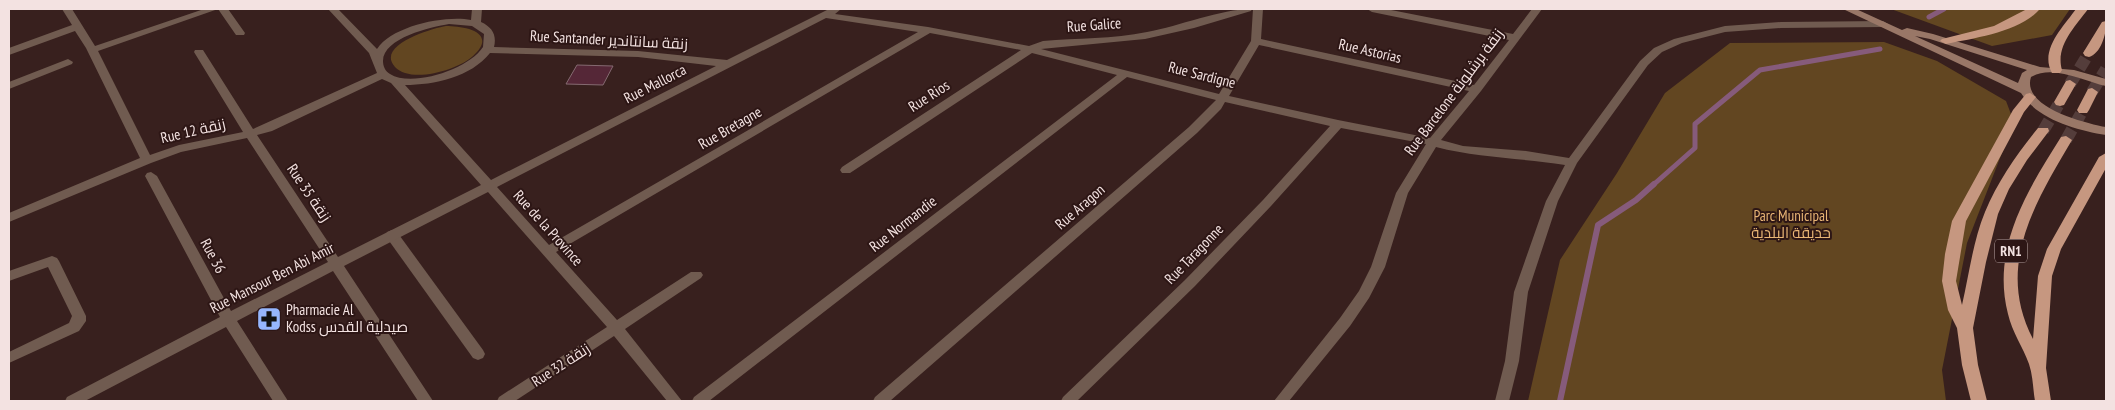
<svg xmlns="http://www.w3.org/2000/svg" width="2115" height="410" font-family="'PT Sans Narrow',Cairo,sans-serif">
<rect width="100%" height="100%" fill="#38201e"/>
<!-- green -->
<path fill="#624621" d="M 1891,9 L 2070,9 L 2052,35 L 1992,46 Z
M 446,26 C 464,26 499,32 473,56 C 458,70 411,84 395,67 C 375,45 433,28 446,26 Z
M 1884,42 L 1937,61 L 2006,101 L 2014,122 L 1967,243 L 1942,370 L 1946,401 L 1528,401 L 1560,260 L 1617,173 L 1665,93 L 1730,43 Z"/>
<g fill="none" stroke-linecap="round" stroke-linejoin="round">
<!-- stream-far1 -->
<path stroke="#865b7b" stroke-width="5" d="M 1929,17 L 1944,9
M 1652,186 L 1695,148 L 1695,124 L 1760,70 L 1880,49"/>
<!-- stream -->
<path stroke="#865b7b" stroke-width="6" d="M 1560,401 L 1598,225 L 1636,200 L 1654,184"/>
</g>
<!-- building -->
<path fill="#552737" stroke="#856a71" d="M 577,65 L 613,66 L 603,85 L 566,84 Z"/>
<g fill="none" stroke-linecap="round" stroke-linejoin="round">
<!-- trunk-tunnel -->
<path stroke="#543d3b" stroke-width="12" stroke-dasharray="12 6" stroke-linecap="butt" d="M 2070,84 L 2089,53
M 2092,92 L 2106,69
M 2043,131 L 2060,102
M 2066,140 L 2083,110"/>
<!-- pedestrian -->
<path fill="#705b50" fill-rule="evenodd" d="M 392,230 L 397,232 L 483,350 L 485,354 L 483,358 L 478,360 L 473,358 L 387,238 L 386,235 L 387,232 Z"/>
<!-- minor -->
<path fill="#705b50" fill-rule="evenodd" d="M 62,9 L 72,9 L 95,46 L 204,9 L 228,9 L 245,33 L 244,35 L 236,35 L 218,9 L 98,51 L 150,155 L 179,145 L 243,132 L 194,52 L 195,50 L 203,50 L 253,129 L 377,73 L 369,53 L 328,9 L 338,9 L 377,49 C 392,26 445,15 471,20 L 472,9 L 482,9 L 481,22 C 492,27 497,35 494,47 L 638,51 L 727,60 L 829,9 L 841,9 L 835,14 L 928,27 L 1029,46 L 1043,41 C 1077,38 1113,39 1147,32 C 1180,26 1220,9 1252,9 L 1251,11 L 1194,28 L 1145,39 L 1041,49 L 1219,94 L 1251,41 L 1253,9 L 1263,9 L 1261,39 L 1474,85 L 1509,40 L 1372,12 L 1367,9 L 1386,9 L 1513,34 L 1532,9 L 1542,9 L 1481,91 L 1441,140 L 1463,146 L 1526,151 L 1569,158 L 1640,61 L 1654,48 L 1674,39 L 1725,26 L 1781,22 L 1883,21 L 1888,24 L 1883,27 L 1781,28 L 1725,32 L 1682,43 L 1662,52 L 1648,65 L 1577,163 L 1558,201 L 1528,292 L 1519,361 L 1509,401 L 1495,401 L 1505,361 L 1514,292 L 1546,201 L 1565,165 C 1522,158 1478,158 1436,147 L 1408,193 L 1385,267 L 1369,298 L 1350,326 L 1289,401 L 1274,401 L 1340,318 L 1359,291 L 1371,267 L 1396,193 L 1426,144 L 1341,128 L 1271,206 L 1195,286 L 1077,401 L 1061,401 L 1063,397 L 1185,280 L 1263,200 L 1330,126 L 1225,102 L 1221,109 L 1197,133 L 890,401 L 873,401 L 875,397 L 1189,127 L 1216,100 L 1127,77 L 709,401 L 692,401 L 694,397 L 1117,75 L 1032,53 L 850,173 L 842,173 L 840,170 L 842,167 L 1021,50 L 930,33 L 556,252 L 617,320 L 691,272 L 701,272 L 703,275 L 701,278 L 625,329 L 682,401 L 667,401 L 614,336 L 515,401 L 497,401 L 499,397 L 607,327 L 488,192 L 344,266 L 433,401 L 418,401 L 333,271 L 237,321 L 288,401 L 273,401 L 226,327 L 85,401 L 65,401 L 67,397 L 220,317 L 145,176 L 147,173 L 151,172 L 157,176 L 231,311 L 328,262 L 247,138 L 181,152 L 151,163 L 9,222 L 9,213 L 140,158 L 86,48 L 75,31 L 9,55 L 9,48 L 72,25 ZM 826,18 L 918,32 L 549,245 L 497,187 ZM 449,24 L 472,26 L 484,34 L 483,47 C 469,69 412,88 390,74 C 385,71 383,66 383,61 C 383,38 431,27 449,24 ZM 1259,45 L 1469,91 L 1430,138 L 1338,120 L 1229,96 ZM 490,53 L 638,57 L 716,66 L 491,180 L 405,85 C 434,85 471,77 490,53 ZM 382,79 L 391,83 L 481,185 L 338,257 L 257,135 L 272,131 Z
M 68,59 L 73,62 L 72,64 L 9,89 L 9,82 Z
M 52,256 L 57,258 L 59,261 L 86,316 L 86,321 L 79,331 L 9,363 L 9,352 L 69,323 L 72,316 L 48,267 L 9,281 L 9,271 Z"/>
<!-- secondary -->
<path fill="#997767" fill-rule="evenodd" d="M 1843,9 L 1856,9 L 1902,30 L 1907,28 L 1933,34 L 2040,67 L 2074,70 L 2106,79 L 2106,86 C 2083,81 2053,64 2031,77 C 2021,107 2085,123 2106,127 L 2106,135 C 2077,130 2038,120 2021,93 ZM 1915,36 L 1930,39 L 2027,70 L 2022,73 L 2018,83 Z"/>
<!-- trunk -->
<path fill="#c69780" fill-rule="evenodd" d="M 2027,9 L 2040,9 C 2020,32 1975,38 1946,44 L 1940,41 L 1942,39 L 1994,26 Z
M 2076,9 L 2088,9 C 2075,27 2055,46 2062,70 L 2060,73 L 2052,73 C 2039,50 2064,26 2076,9 Z
M 2106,21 C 2107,31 2102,53 2089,57 L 2085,56 L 2083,53 L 2102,22 Z
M 2070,80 L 2076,84 L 2064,105 L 2060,106 L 2056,105 L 2054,102 L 2066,81 Z
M 2092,88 L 2098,92 L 2089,110 L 2087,113 L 2079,113 L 2077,110 L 2088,89 Z
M 2030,93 L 2036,97 L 2024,112 L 1966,221 L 1956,281 L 1962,305 C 1969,275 1973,241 1985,212 C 1998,181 2017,154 2038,128 L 2048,128 L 2049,131 L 2027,160 L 2009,189 L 1998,214 L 1986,262 L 1973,328 L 1978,365 L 1987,401 L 1971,401 L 1962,365 L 1957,328 L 1948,310 L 1942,281 L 1945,254 L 1952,221 L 2013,110 L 2026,94 Z
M 2066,136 L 2072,140 C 2035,203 1995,266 2033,339 L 2038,276 L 2047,249 L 2099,157 L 2106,153 L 2106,168 L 2061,249 L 2052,276 L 2046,368 L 2051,401 L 2035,401 C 2033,389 2033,376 2029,364 C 2023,347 2012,332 2008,314 C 1991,248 2027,191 2061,137 Z"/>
</g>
<!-- icons -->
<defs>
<symbol id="pharmacy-square" viewBox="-11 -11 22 22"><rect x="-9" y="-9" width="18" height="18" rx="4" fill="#95b6fd" stroke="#2d1615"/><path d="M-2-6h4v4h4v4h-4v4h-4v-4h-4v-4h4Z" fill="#111"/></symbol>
</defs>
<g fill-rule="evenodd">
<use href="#pharmacy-square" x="255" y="305" width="28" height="28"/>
</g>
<g text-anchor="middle" stroke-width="4" stroke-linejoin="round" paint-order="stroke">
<!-- shield labels -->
<rect fill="#2d1615" stroke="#b8a5a4" stroke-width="1" x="1995" y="239.5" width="32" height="23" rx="4"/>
<g font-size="14" font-weight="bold" fill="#f3e2e1">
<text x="2011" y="256">RN1</text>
</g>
<!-- street labels -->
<g font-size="15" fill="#f3e2e1" stroke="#2d1615">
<text transform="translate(1094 25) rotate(-4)" y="5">Rue Galice</text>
<text transform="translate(609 40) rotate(3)" y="5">Rue Santander زنقة سانتاندير</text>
<text transform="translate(1370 51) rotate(13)" y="5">Rue Astorias</text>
<text transform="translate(1202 75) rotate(14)" y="5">Rue Sardigne</text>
<text transform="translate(655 84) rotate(-27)" y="5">Rue Mallorca</text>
<text transform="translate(1454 92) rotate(-53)" y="5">Rue Barcelone زنقة برشلونة</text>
<text transform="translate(929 96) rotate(-33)" y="5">Rue Rios</text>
<text transform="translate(730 128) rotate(-30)" y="5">Rue Bretagne</text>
<text transform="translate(193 131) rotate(-13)" y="5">Rue 12 زنقة</text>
<text transform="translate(309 193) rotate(56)" y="5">Rue 35 زنقة</text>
<text transform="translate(1080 207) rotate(-41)" y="5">Rue Aragon</text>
<text transform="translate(903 224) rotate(-38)" y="5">Rue Normandie</text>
<text transform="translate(548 228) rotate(48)" y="5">Rue de la Province</text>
<text transform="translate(1194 254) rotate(-46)" y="5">Rue Taragonne</text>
<text transform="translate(213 256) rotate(62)" y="5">Rue 36</text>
<text transform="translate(272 278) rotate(-27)" y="5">Rue Mansour Ben Abi Amir</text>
<text transform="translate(561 365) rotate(-33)" y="5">Rue 32 زنقة</text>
</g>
<!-- park labels -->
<g font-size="15" fill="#e9b575" stroke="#2d1615">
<text x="1791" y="221">Parc Municipal<tspan x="1791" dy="17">حديقة البلدية</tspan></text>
</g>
<!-- poi labels -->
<g font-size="15" fill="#f3e2e1" stroke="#2d1615" text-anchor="start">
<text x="286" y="315">Pharmacie Al<tspan x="286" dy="17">Kodss صيدلية القدس</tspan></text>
</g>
</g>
<!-- border -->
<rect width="2115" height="410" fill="none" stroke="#f3e2e1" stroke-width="20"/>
</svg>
